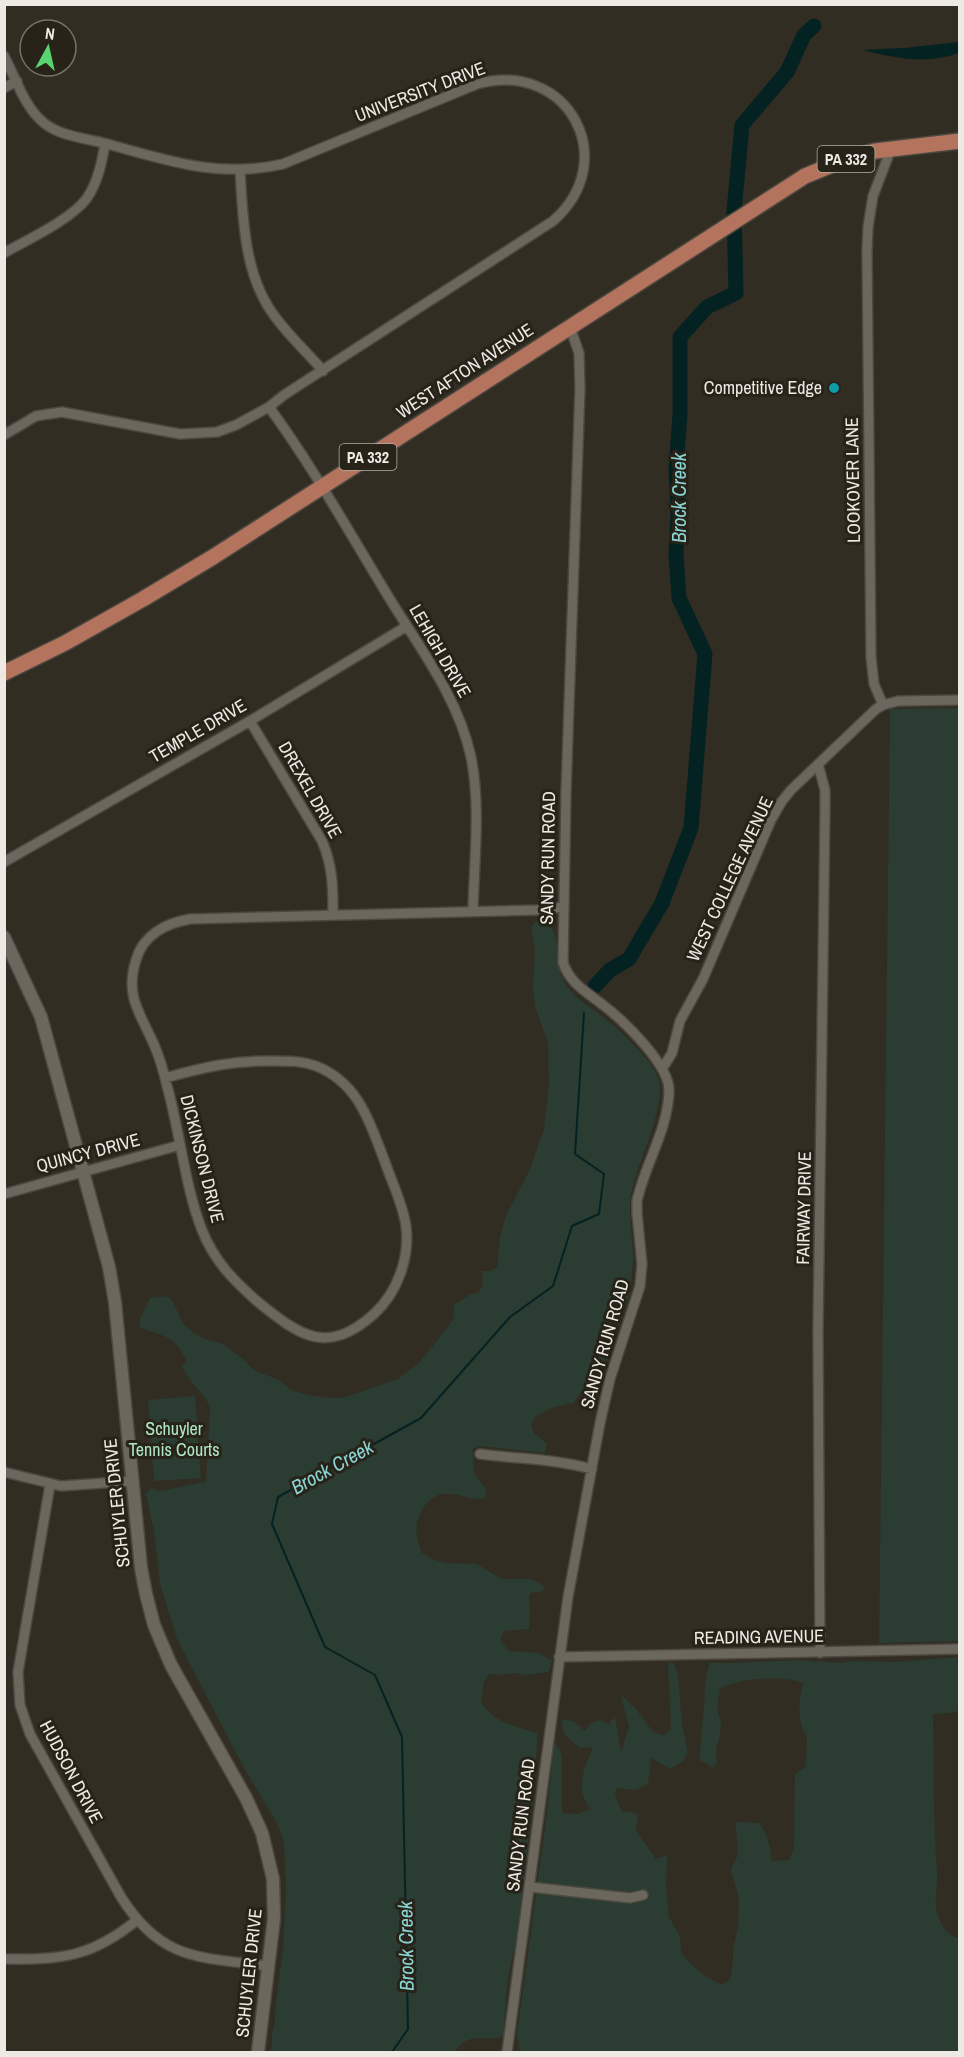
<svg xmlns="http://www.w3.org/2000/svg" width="964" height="2057" font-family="'Archivo Narrow',sans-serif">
<rect width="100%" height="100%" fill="#312d22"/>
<!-- green -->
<path fill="#2b3c32" d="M 959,708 L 959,1641 L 879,1643 L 890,709 Z
M 536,921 L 547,923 C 550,927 555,933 556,938 C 559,960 555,970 570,990 C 580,1002 591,1007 602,1016 C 618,1028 654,1062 659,1080 C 666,1108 636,1165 631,1195 C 627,1221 636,1246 632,1272 C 631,1281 631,1291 628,1299 C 624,1308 618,1315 616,1324 C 613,1336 610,1348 608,1360 L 595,1369 L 592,1378 L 573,1403 L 551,1408 L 535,1417 L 531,1424 L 534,1433 L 547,1444 L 545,1453 L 481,1446 L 472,1449 C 475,1456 473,1458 473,1465 C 473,1475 481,1481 486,1489 L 485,1498 C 471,1501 457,1492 443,1494 C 429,1496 419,1511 417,1524 C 415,1533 419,1544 421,1552 L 432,1559 L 446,1563 L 477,1564 L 501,1579 L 531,1579 L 546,1587 L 540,1592 L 533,1592 L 529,1595 L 530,1613 L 529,1629 L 503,1631 L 500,1640 L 509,1651 L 539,1653 L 552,1661 L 548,1672 L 526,1675 L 515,1673 L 502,1675 L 489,1674 L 484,1682 L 481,1702 C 493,1722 516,1727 538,1733 L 532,1811 L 515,1948 C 506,1974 505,2009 504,2036 C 484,2043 468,2030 455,2052 L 270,2052 L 272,2047 L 272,2033 L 275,2023 L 275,2011 L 283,1949 L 286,1889 L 284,1842 L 277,1823 L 244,1768 L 177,1639 L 160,1584 L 154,1531 L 146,1494 L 151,1488 L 159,1491 L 206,1482 L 210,1407 C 203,1391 188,1382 182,1365 L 187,1362 C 173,1332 166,1339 140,1327 L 140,1319 L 150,1298 L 167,1296 L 173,1302 L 184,1325 L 194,1333 L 207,1340 L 221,1343 L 242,1358 L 255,1371 L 277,1379 L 291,1390 L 308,1395 L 327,1398 L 343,1398 L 398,1379 L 419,1363 L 448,1327 L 454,1317 L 454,1305 L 469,1295 L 478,1293 L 483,1285 L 482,1271 L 491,1271 L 497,1267 L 500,1237 L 506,1216 L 530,1169 L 544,1129 L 549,1084 L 548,1043 L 535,1006 L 533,988 L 535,950 L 531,927 Z
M 195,1396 L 201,1478 L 154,1481 L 148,1400 Z
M 959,1657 L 959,1711 L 949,1713 L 933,1714 C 934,1766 933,1819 937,1871 C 938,1885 933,1903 938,1916 C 942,1927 948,1936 959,1938 L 959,2052 L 520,2052 L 517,2034 L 548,1806 L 554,1740 L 562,1755 L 562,1813 L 578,1814 L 591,1809 C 574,1790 584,1769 593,1747 L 580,1748 C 568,1738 561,1735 562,1719 L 573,1721 L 585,1731 L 591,1723 L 600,1720 L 609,1724 L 615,1716 L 621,1752 L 629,1727 L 621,1695 L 635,1708 L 653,1732 L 664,1735 L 671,1729 L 668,1662 L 674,1663 L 678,1676 L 682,1725 L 688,1753 L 683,1761 L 670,1769 L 651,1758 L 648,1784 L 636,1790 L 616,1788 L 615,1795 L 622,1812 L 632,1812 L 638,1815 L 636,1831 L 656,1859 L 667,1855 L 666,1887 L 669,1917 L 680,1937 L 681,1952 L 687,1961 L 704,1975 L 722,1985 L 730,1979 L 733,1963 L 733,1949 L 738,1927 L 739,1900 L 731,1869 L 737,1857 L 738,1848 L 735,1822 L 759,1823 C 768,1833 770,1848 772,1861 L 789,1860 L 794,1849 L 795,1775 L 806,1766 L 807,1736 C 796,1724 799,1699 803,1683 C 780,1675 742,1678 721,1688 C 719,1695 717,1703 718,1711 C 718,1716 722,1721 721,1725 C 721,1740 713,1749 717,1763 L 713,1768 L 700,1760 C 700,1742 702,1726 704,1709 C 705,1692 704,1678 710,1663 L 734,1663 L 797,1660 L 841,1663 L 851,1661 L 896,1662 Z"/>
<!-- water -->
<path fill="#042222" d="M 959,42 L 959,53 C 925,65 896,58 862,50 L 904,48 Z"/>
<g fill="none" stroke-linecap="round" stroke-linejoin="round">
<!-- stream -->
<path stroke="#042222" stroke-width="2" d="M 392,2052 L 408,2029 L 402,1737 L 375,1675 L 325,1647 L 272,1524 L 278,1497 L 421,1418 L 510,1317 L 553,1286 L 572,1226 L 599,1214 L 604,1174 L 575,1154 L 584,1013"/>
<!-- river -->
<path stroke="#042222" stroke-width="15" d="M 595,986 L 610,970 L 629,959 L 662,903 L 691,828 L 705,654 L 679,598 L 676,555 L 678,515 L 676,469 L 680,414 L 680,337 L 707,307 L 736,293 L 734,211 L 742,125 L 787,72 L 804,35 L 814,26"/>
<defs>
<path id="minor" d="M 4,56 C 16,78 24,107 44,123 C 60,136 84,138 104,143 C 166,160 218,179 283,164 L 477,84 C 569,59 622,161 553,221 L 284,395 L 269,407 C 313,467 349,532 388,596 C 419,647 458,697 471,757 C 481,807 474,860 473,911
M 4,88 L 17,81
M 240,170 C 243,220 244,277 276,318 C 290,337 308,353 323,371
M 4,253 C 27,240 72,219 87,198 C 98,182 102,161 105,144
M 4,435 L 36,416 L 62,412 L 180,434 L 217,432 L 236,425 L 269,407
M 883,705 L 874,684 L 871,657 L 867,250 L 868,227 L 873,196 L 891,149
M 250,721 L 322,841 C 333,866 333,889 333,915
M 818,764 L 825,790 L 825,810 L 818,1331 L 820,1653
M 4,862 L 250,721 L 407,626
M 662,1069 L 672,1053 L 680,1021 L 703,979 L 771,820 L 782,801 L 791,790 L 876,709 L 883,705 L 898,701 L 960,700
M 165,1078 C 204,1067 235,1060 276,1061 C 290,1061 303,1061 316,1066 C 359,1083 370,1123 385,1162 C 392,1183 403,1204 406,1226 C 410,1257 398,1292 374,1314 C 327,1356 300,1336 258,1302 C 234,1281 214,1261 202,1230 C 185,1187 180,1132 167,1086 C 164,1073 160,1059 155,1047 C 142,1015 124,998 136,960 C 143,935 166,923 190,919 L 537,910 L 563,907
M 4,1194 L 180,1145
M 480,1454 C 518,1459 555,1459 592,1469
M 4,1472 L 61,1486 L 133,1481
M 50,1485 L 18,1672 L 20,1705 L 30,1734 L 121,1897 C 162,1962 201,1957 269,1966
M 559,1657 L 960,1649
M 530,1887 L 630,1898 L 643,1895
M 4,1959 C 61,1960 92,1957 137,1920
M 507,2052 L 568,1597 L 600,1423 L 610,1379 L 640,1286 L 642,1264 L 637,1213 L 637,1201 C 645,1164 668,1130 669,1091 C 670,1065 623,1020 603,1005 C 587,992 569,983 563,962 L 566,792 L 580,388 L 579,353 L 570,327"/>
<path id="tertiary" d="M 4,937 L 41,1017 L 109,1267 L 115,1302 L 141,1568 L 146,1594 L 154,1625 L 171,1665 L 246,1798 L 262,1833 L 273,1879 L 274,1918 L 258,2052"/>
<path id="primary" d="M 4,673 L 65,643 L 143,599 L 213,557 L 805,176 L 849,158 L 875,151 L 960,141"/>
</defs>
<!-- minor casing -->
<use href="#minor" stroke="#4c4840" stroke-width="12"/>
<!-- tertiary casing -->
<use href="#tertiary" stroke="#4c4840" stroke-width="15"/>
<!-- primary casing -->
<use href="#primary" stroke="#4c4840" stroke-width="18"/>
<!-- minor -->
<use href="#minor" stroke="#6c675c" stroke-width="9"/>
<!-- tertiary -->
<use href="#tertiary" stroke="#6c675c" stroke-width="12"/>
<!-- primary -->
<use href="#primary" stroke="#b3735d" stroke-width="15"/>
</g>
<!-- markers -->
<circle fill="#0f9aa8" stroke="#272319" stroke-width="2" cx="834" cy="388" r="6"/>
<g text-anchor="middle" stroke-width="6" stroke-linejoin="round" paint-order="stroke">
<!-- shield labels -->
<g fill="#272319" stroke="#b1aea6" stroke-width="1.5">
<rect x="817.5" y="146" width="57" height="26" rx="4.5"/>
<rect x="339.5" y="444" width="57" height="26" rx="4.5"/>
</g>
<g font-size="16" font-weight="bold" fill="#eceae3">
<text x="846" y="165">PA 332</text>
<text x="368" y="463">PA 332</text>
</g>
<!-- street labels -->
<g font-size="18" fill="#eceae3" stroke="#272319">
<text transform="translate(420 92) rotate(-21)" y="6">UNIVERSITY DRIVE</text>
<text transform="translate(465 371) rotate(-33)" y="6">WEST AFTON AVENUE</text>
<text transform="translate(853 480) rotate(-91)" y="6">LOOKOVER LANE</text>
<text transform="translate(440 651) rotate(60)" y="6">LEHIGH DRIVE</text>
<text transform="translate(198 731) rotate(-30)" y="6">TEMPLE DRIVE</text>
<text transform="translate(310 790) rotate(60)" y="6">DREXEL DRIVE</text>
<text transform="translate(548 858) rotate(-89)" y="6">SANDY RUN ROAD</text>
<text transform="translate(730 879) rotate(-65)" y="6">WEST COLLEGE AVENUE</text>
<text transform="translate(88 1153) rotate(-15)" y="6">QUINCY DRIVE</text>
<text transform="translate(202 1159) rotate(76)" y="6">DICKINSON DRIVE</text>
<text transform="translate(804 1208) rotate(-89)" y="6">FAIRWAY DRIVE</text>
<text transform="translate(605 1344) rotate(-74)" y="6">SANDY RUN ROAD</text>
<text transform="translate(117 1503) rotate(-96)" y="6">SCHUYLER DRIVE</text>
<text transform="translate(759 1637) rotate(-1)" y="6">READING AVENUE</text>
<text transform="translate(71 1772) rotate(62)" y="6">HUDSON DRIVE</text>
<text transform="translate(521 1825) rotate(-83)" y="6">SANDY RUN ROAD</text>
<text transform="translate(249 1973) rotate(-84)" y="6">SCHUYLER DRIVE</text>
</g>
<!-- poi labels -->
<g font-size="18" fill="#eceae3" stroke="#272319" text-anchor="end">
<text x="822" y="394">Competitive Edge</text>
</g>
<!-- park labels -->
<g font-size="18" fill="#aee7c6" stroke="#272319">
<text x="174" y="1435">Schuyler<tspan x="174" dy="21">Tennis Courts</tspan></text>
</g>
<!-- water labels -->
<g font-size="20" font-style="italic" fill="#8ad4d4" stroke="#272319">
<text transform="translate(679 498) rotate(-90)" y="7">Brock Creek</text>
<text transform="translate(332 1467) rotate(-29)" y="7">Brock Creek</text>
<text transform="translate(406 1946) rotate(-91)" y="7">Brock Creek</text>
</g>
</g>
<!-- border -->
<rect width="964" height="2057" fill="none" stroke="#eceae3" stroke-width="12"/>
<!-- north arrow -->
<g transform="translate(48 48) rotate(8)"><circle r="28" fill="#272319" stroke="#76736a" stroke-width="1.5"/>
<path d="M0-4.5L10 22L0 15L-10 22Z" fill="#58d570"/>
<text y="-9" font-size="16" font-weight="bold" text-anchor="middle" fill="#eceae3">N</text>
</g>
</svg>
